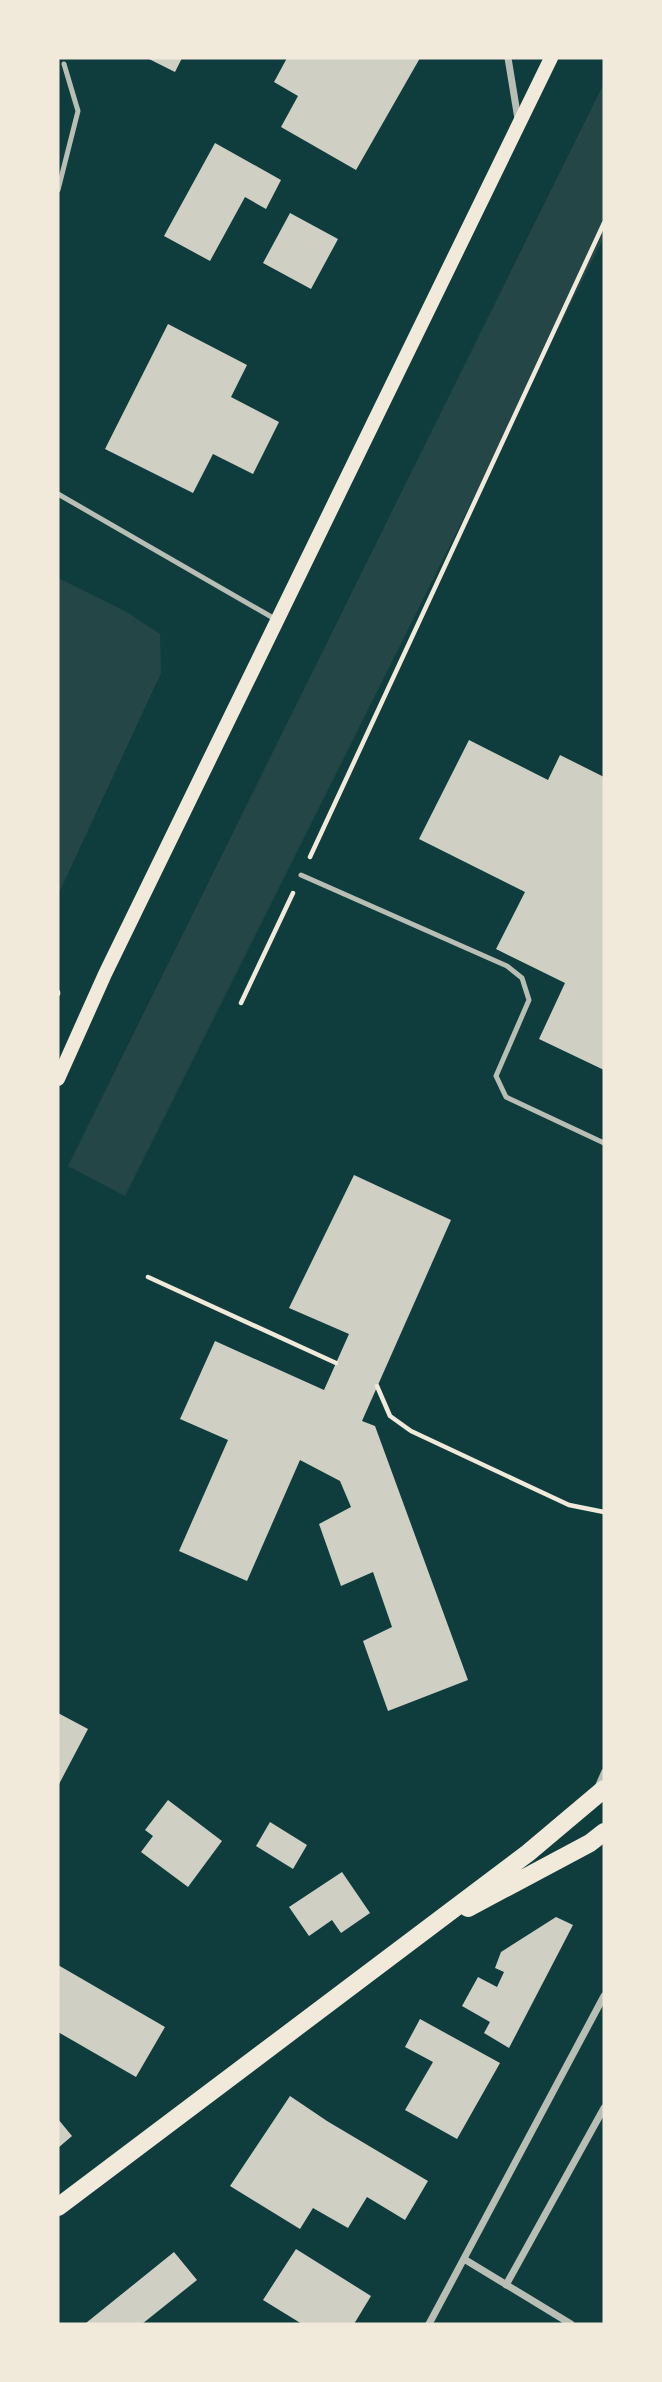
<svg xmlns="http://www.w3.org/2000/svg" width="662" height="2382" font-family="'Fira Sans Condensed',sans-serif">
<rect width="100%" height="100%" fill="#0f3d3e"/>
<!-- green -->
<path fill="#244646" d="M 604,83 L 604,237 L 125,1196 L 68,1166 Z
M 58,578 L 125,611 L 160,634 L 161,673 L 58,895 Z"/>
<!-- building -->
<path fill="#cfcfc3" d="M 147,58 L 182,58 L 175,72 Z
M 287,58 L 420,58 L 356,170 L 281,127 L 298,96 L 274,82 Z
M 215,143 L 281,180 L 266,209 L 245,197 L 210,261 L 164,236 Z
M 290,213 L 338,239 L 311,289 L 263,263 Z
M 168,324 L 247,365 L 231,397 L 279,422 L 253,474 L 213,454 L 193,493 L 105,449 Z
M 469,740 L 548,780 L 560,755 L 604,777 L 604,1070 L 539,1039 L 565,983 L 496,949 L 525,892 L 419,839 Z
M 354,1175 L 451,1220 L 362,1421 L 375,1426 L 468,1680 L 388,1711 L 363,1641 L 392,1627 L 373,1572 L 341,1586 L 319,1524 L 351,1507 L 340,1481 L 300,1460 L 247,1581 L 179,1551 L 228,1440 L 180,1419 L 215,1341 L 324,1390 L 349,1334 L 289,1308 Z
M 58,1713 L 88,1729 L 58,1786 Z
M 168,1800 L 222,1841 L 188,1887 L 141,1852 L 153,1836 L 145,1830 Z
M 270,1822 L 307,1845 L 293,1869 L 256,1846 Z
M 342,1872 L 370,1913 L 341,1933 L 332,1920 L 309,1936 L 289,1907 Z
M 556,1917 L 573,1925 L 509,2048 L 484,2033 L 490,2022 L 462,2006 L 478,1977 L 497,1987 L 504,1972 L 495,1968 L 501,1952 Z
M 58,1965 L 165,2027 L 136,2077 L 58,2032 Z
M 420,2019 L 500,2063 L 457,2139 L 405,2110 L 433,2062 L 405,2047 Z
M 290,2096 L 327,2121 L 428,2181 L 405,2220 L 367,2197 L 348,2228 L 313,2208 L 300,2229 L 230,2186 Z
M 58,2119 L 72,2136 L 58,2148 Z
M 296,2249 L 371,2296 L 354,2324 L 302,2324 L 263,2300 Z
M 174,2252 L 197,2280 L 142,2324 L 87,2324 L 86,2323 Z"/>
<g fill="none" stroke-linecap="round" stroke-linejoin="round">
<!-- path -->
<path stroke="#f1e9da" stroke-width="4.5" d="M 310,857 L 604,223
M 58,994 L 58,992
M 241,1003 L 293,893
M 148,1277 L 336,1363
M 377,1386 L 390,1416 L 411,1431 L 569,1505 L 604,1512"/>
<!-- service -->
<path stroke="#b8beb3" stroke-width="5" d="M 58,190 L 78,111 L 64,64
M 58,494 L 275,619
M 301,875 L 507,966 L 522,978 L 529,1000 L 496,1076 L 506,1097 L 604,1143
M 597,1787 L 604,1771"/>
<!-- minor -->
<path stroke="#b8beb3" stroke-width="7" d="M 508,58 L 518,119
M 464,2259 L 571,2324
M 506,2285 L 604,2108
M 429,2324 L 604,1996"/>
<!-- secondary -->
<path stroke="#f1e9da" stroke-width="14" d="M 58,1079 L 105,974 L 551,58"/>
<!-- primary -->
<path stroke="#f1e9da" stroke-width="18" d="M 468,1908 L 590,1843 L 604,1832
M 58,2207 L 528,1853 L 604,1789"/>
</g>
<!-- border -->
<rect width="662" height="2382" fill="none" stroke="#f1e9da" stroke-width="119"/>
</svg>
